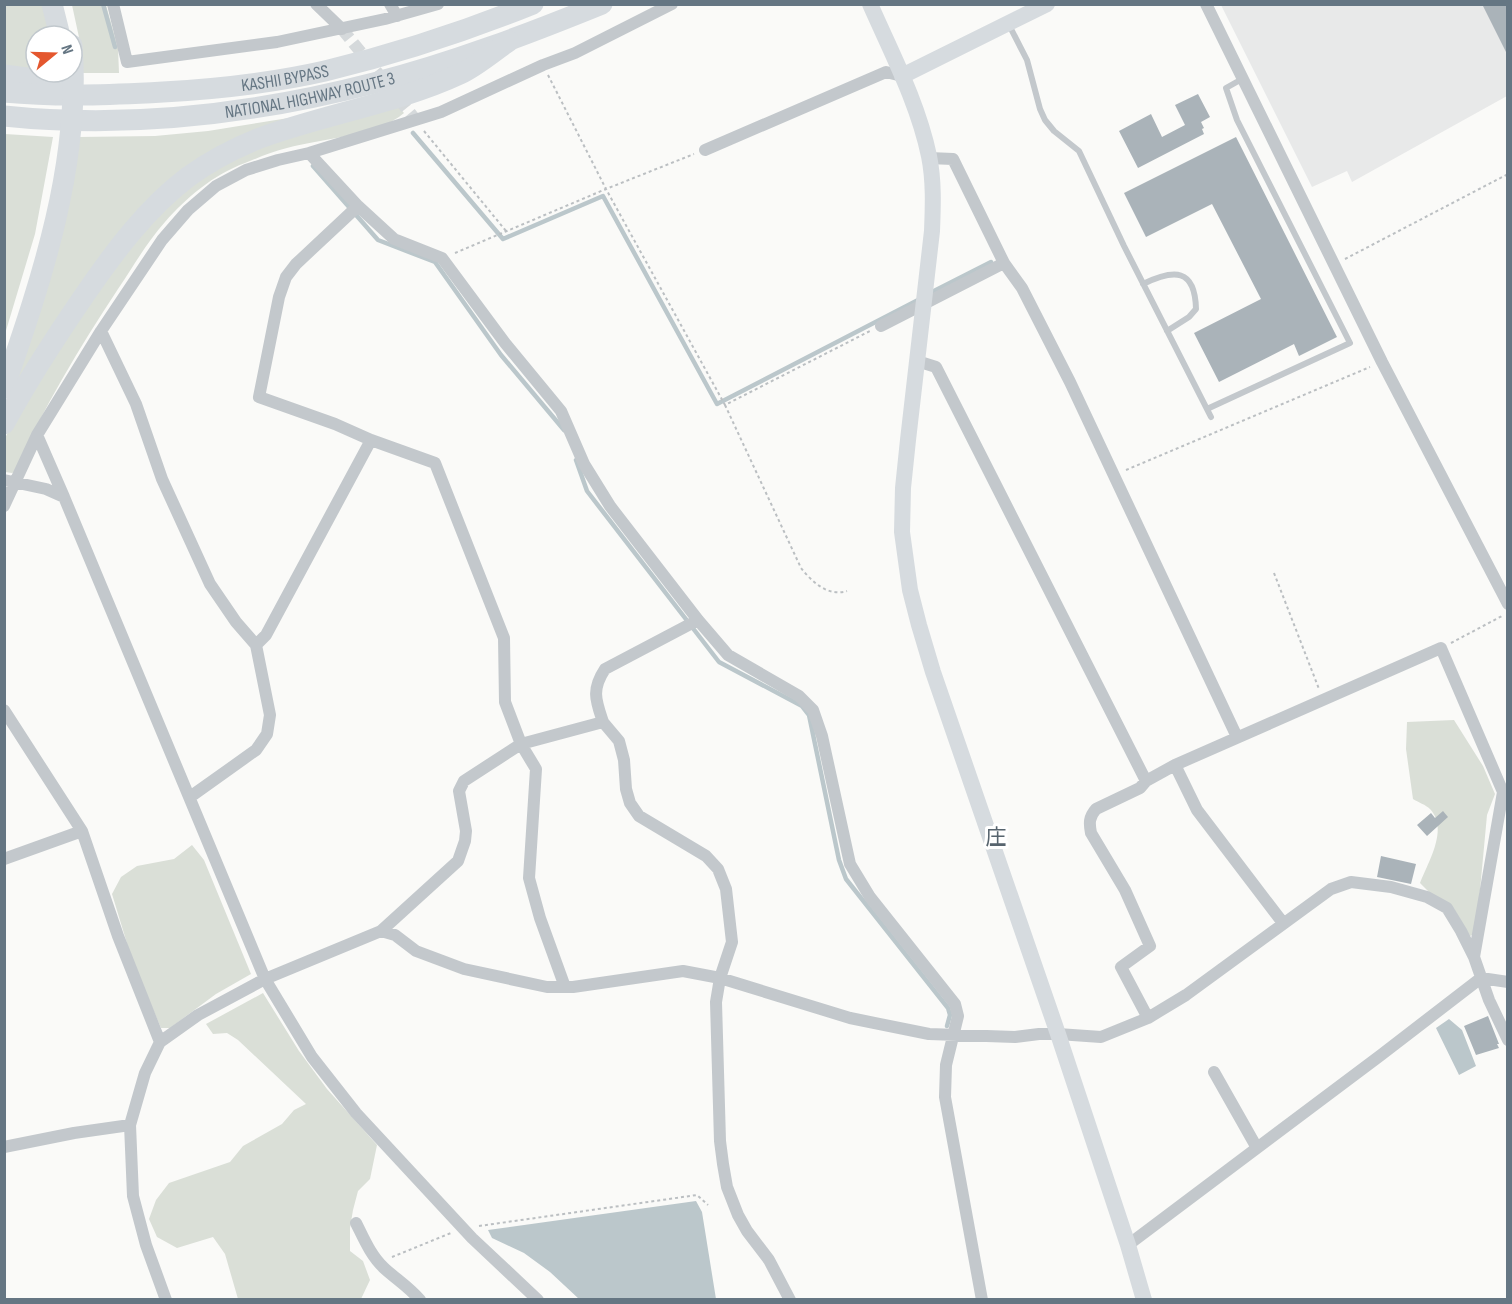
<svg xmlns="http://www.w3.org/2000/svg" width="1512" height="1304" font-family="'Sofia Sans Condensed','Noto Sans JP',sans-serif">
<rect width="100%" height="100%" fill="#fafaf8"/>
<!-- built -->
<path fill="#e8e9e9" d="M 1221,5 L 1507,5 L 1507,96 L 1352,182 L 1347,171 L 1312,187 Z"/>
<!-- green -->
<path fill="#dadfd7" d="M 4,5 L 46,5 L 53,36 L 36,36 L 36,71 L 5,68 Z
M 72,5 L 106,5 L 118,48 L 119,73 L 81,73 L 80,42 Z
M 398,106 L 404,113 C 379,135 321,139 287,148 C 273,151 258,158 245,163 C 213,175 187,197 165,222 C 147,242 133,267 118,289 C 79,348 43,408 15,472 L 12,473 L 5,472 L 4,440 L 28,393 L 105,277 L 167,205 L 201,176 L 270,142 Z
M 301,116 L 182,175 L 8,407 L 78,137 L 155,136 L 208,131 Z
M 5,134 L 53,137 L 35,234 L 5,334 Z
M 1454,720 L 1483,766 L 1495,794 L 1487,815 L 1476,933 L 1470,936 L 1454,909 L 1430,893 L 1420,883 C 1428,862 1449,829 1430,809 C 1426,805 1418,802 1413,799 L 1406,749 L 1407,722 Z
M 192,845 L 204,860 L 251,974 L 216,994 L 170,1028 L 161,1028 L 133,963 L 112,894 L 121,877 L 137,866 L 174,859 Z
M 263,993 L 299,1051 L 327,1089 L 377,1145 L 370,1179 L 358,1191 L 353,1210 L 350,1228 L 350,1251 L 363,1261 L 370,1280 L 361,1299 L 238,1299 L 225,1254 L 213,1237 L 177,1248 L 157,1237 L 149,1219 L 156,1200 L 169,1183 L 230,1162 L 243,1146 L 282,1124 L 294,1110 L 306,1104 L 238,1040 L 227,1033 L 213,1034 L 206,1024 Z"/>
<!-- water -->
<path fill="#bbc7cb" d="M 1449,1019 L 1462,1030 L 1476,1066 L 1459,1075 L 1436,1028 Z
M 696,1201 L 702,1212 L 716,1299 L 579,1299 L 550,1272 L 524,1253 L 492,1238 L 488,1230 Z"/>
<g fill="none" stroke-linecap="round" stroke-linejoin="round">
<!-- stream -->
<path stroke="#bbc7cb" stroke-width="4.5" d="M 103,4 L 115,47
M 413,133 L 503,239 L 603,196 L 717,404 L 920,299
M 313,166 L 378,240 L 435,262 L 501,355 L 564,430
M 930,293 L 991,262
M 576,460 L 587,491 L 719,662 L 802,706 L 809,715 L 839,860 L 846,879 L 948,1008 L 950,1015 L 947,1026"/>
</g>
<!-- building -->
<path fill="#aab3b9" d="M 1482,4 L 1508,4 L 1508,56 Z
M 1198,94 L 1210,117 L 1201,122 L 1204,128 L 1202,129 L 1204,134 L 1138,168 L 1119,131 L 1151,114 L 1162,137 L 1185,125 L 1175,105 Z
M 1236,137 L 1337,337 L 1299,356 L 1294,344 L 1219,382 L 1194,333 L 1261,299 L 1212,204 L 1146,237 L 1124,193 Z
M 1443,811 L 1448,817 L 1427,836 L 1417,825 L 1431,813 L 1435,818 Z
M 1381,856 L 1416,864 L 1411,884 L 1377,877 Z
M 1488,1016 L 1499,1044 L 1497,1044 L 1499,1048 L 1476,1055 L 1464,1026 Z"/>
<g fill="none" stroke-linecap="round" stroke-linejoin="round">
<!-- street-tunnel -->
<path stroke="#d5d9db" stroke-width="12" stroke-dasharray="12 6" stroke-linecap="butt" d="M 342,29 L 415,119"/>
<!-- path -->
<path stroke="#bbbfc2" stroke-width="2" stroke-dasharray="3 3" stroke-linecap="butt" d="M 548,75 L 606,189 L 725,405 L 870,331
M 424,131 L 506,231
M 455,253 L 606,189 L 694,154
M 1345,259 L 1508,174
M 725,405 L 801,568 C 812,582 828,597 847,591
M 1126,470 L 1370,367
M 1274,573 L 1319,689
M 1451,643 L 1502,616
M 479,1226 L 697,1195 L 708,1205
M 392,1257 L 451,1233"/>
<!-- lane -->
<path stroke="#c3c8cc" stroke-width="6" d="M 1009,25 L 1027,60 L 1040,109 L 1045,120 L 1054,131 L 1079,151 L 1124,246 L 1211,417
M 1143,284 C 1174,269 1195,268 1196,309 L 1189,317 L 1167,331
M 1207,409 L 1350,343 L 1237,120 L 1226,88 L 1242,79"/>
<!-- street -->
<path stroke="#c3c8cc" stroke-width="12" d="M 113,4 L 127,62 L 277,42 L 385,19 L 438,4
M 316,4 L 342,29
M 390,4 L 397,16
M 1206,4 L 1382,362 L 1508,604
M 705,150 L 886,72 L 902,76
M 309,153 L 358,206 L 394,239 L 442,258 L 505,343 L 561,411 L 584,464 L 610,506 L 698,620 L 728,655 L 799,696 L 813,710 L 822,736 L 850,864 L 870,897 L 955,1004 L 958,1016 L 946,1065 L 945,1097 L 982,1300
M 929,158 L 953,159 L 1004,263 L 1022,288 L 1070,382 L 1237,737
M 881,326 L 1004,263
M 101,331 L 136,404 L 162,479 L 210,584 L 236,622 L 256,645
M 917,361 L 936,367 L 1146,781
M 37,435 L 64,497
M 371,440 L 435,463 L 504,638 L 505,702 L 521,744 L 536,769 L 529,878 L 540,918 L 565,987
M 4,480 L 46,489 L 64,497 L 265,979 L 312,1057 L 356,1113 L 472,1238 L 538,1300
M 4,506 L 37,435 L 101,331 L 162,240 L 188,210 L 216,186 L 246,170 L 278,160 L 309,153 L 441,112 L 543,65 L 575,53 L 672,4
M 4,710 L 82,831 L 118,936 L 160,1042
M 603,722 L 619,741 L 624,760 L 626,789 L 630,803 L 639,816 L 706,856 L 718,869 L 726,889 L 732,942 L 720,978 L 716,1002 L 720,1141 L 723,1164 L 727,1187 L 738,1215 L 747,1231 L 769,1260 L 790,1300
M 1175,765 L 1197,810 L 1283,923
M 190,797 L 256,750 L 267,734 L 270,715 L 256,645 L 266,635 L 371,440 L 335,424 L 259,397 L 279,297 L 286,277 L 296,264 L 358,206
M 4,859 L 82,831
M 381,931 L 395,935 L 416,951 L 464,969 L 547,987 L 573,987 L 683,971 L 720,978 L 850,1018 L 929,1034 L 1015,1037 L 1039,1034 L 1058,1034 L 1101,1037 L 1148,1018 L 1186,995 L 1331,889 L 1351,882 L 1391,887 L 1427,897 L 1447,908 L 1461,931 L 1474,957 L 1489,1000 L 1508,1040
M 1148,1018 L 1121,967 L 1150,946 L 1125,890 L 1091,833 C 1089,823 1089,817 1096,809 L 1140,788 L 1146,781 L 1175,765 L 1441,648 L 1503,792 L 1474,957
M 1214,1072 L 1257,1148
M 4,1147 L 74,1133 L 130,1125
M 356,1223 C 364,1239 371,1256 384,1268 C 396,1279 409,1287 420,1300
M 1128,1245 L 1381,1055 L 1481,978 L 1508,982
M 166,1300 L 146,1245 L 133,1196 L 130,1125 L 145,1073 L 160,1042 L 198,1015 L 265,979 L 381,931 L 458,861 L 465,841 L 466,831 L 459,791 L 464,781 L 521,744 L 603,722 C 596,701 591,690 605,669 L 698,620"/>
<!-- secondary -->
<path stroke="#d6dbdf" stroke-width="16" d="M 870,4 C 892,54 918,103 929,156 C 934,181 933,206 932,231 L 908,440 L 903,488 L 902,532 L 910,590 L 919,625 L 933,672 L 1058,1034 L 1128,1245 L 1144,1300
M 902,76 L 1047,4"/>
<!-- highway -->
<g stroke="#d6dbdf" stroke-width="21">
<path d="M 52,4 L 60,36"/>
<path d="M 4,75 L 57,82"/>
<path id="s1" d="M 4,92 C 58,97 110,95 163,92 C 218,89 272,83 325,71 C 396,54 466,31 533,4"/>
<path id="s2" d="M 4,116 C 128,129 254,114 374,83 C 452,63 528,34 602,4"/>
<path d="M 4,388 C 42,279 81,162 72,45"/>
<path d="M 4,424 C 29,378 57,335 86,293 C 115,251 147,208 188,177 C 210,161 235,148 260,138 C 325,114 398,103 460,74 C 477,66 493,52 509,41"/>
</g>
</g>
<g text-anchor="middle" stroke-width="6" stroke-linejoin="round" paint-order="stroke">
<!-- street labels -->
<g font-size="18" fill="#657683" stroke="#fff">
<text dy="6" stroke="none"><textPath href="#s1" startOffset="282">KASHII BYPASS</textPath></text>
<text dy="6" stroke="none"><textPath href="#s2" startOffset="308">NATIONAL HIGHWAY ROUTE 3</textPath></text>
</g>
<!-- quarter labels -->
<g font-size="21" fill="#57646e" stroke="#fff">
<text x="996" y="844">庄</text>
</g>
</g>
<!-- border -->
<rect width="1512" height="1304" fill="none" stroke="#657683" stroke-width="12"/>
<!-- north arrow -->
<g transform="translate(54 54) rotate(71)"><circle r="28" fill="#ffffff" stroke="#c1c8cd" stroke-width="1.5"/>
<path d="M0-4.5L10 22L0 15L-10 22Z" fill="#e4572e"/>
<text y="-9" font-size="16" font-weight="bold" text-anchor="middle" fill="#657683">N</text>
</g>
</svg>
